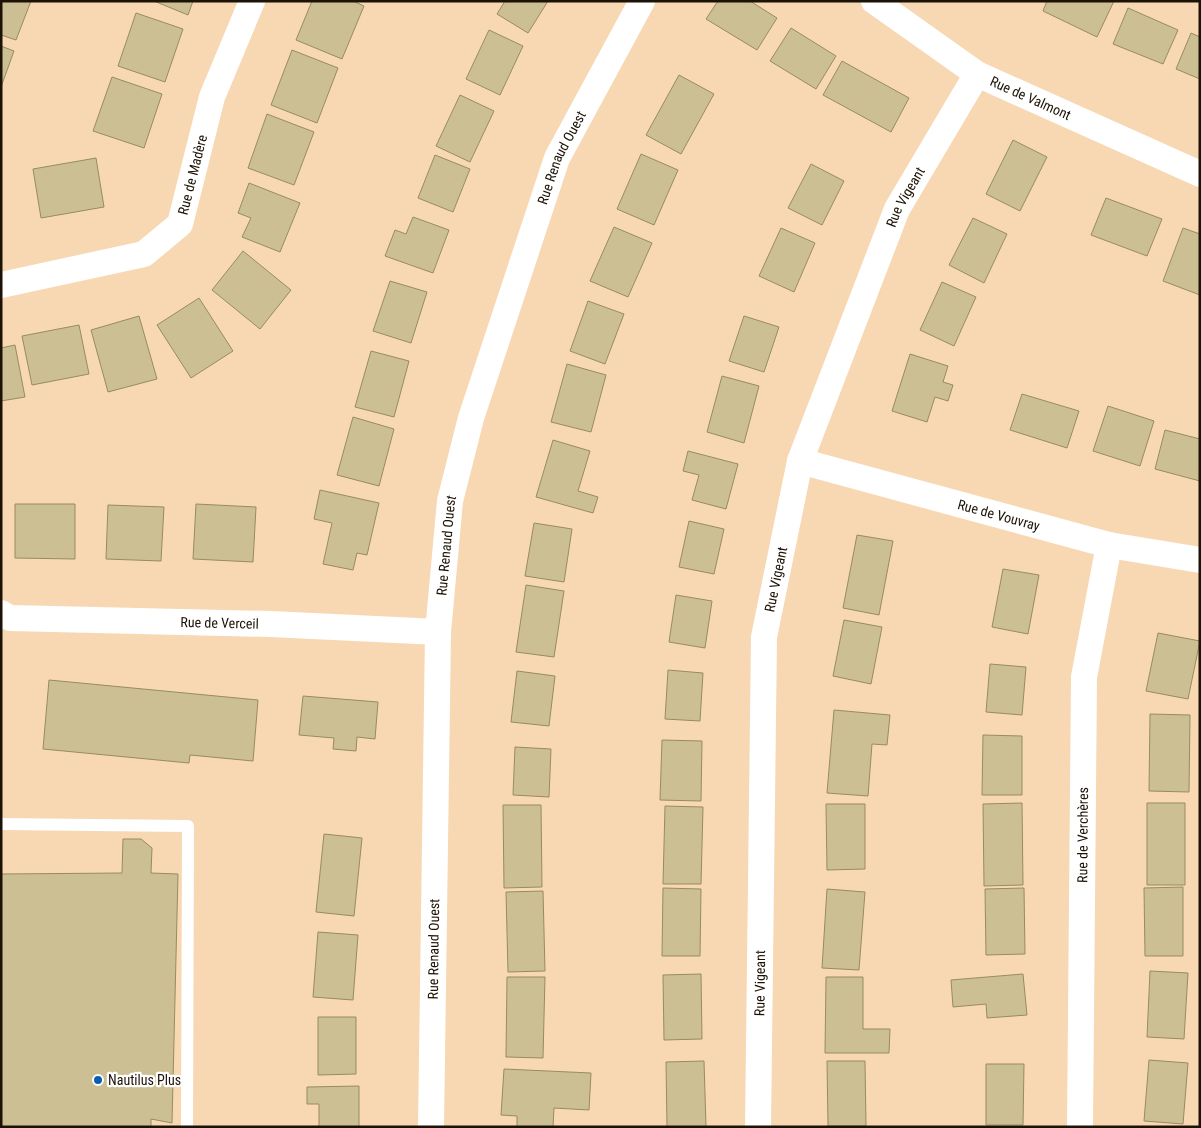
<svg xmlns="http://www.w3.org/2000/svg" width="1201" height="1128" font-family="'Roboto Condensed',sans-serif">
<rect width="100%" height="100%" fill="#f7d8b2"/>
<!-- building -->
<path fill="#ccbf93" stroke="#988b61" d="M 1,1 L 31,1 L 16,40 L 1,35 Z
M 154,1 L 193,1 L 188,15 Z
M 312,1 L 353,1 L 364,6 L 342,59 L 296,40 Z
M 505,1 L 548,1 L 528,33 L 497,14 Z
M 718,1 L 750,1 L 777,18 L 757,50 L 706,19 Z
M 1047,1 L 1114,1 L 1097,37 L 1043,11 Z
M 1128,8 L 1178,30 L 1163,64 L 1113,44 Z
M 136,13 L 183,29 L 165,82 L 118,66 Z
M 791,28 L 836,56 L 816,89 L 770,61 Z
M 489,30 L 523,46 L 500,95 L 466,79 Z
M 1191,33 L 1200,37 L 1200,79 L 1176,69 Z
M 1,46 L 14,51 L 1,87 Z
M 292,50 L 338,68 L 317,123 L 271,105 Z
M 842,61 L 909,98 L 891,132 L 823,95 Z
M 679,75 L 714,94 L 681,154 L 646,135 Z
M 112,77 L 162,94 L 144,148 L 93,131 Z
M 460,95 L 494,111 L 470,162 L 436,146 Z
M 267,114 L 314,132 L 294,185 L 248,168 Z
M 1013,140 L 1047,157 L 1020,211 L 986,194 Z
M 641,154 L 678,170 L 654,225 L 617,209 Z
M 435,155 L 470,169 L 453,212 L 418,198 Z
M 96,158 L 104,207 L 41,218 L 33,169 Z
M 811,164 L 844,181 L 822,225 L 788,208 Z
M 249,183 L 300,203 L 280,252 L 242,237 L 251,218 L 238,213 Z
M 1106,198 L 1162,219 L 1147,256 L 1091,235 Z
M 413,217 L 449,230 L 433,273 L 385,256 L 395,230 L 406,234 Z
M 973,218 L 1007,234 L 984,283 L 949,265 Z
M 614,227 L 652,243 L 628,297 L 590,281 Z
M 781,228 L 815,243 L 794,292 L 759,276 Z
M 1183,228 L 1200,234 L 1200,295 L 1163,281 Z
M 243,251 L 291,290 L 260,329 L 212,290 Z
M 390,281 L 427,292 L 411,343 L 373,331 Z
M 942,282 L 976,297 L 954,346 L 920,330 Z
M 199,298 L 233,351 L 191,378 L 157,325 Z
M 588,301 L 624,314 L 605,364 L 570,351 Z
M 139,316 L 157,379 L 108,392 L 91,330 Z
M 744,316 L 779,327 L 764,372 L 729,361 Z
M 79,325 L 89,374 L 32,385 L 22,336 Z
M 15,345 L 25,397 L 1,401 L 1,348 Z
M 371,351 L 409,361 L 394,417 L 355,407 Z
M 910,354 L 948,366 L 943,382 L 953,385 L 948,401 L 935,397 L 927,422 L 892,411 Z
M 567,364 L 606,375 L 591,432 L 551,422 Z
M 722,376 L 759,386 L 744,443 L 707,432 Z
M 1022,394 L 1079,411 L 1067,448 L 1010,430 Z
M 1108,406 L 1154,421 L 1140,466 L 1093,451 Z
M 353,417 L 394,429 L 379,486 L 337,475 Z
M 1165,430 L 1200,439 L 1200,481 L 1155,469 Z
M 553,440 L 590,451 L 578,491 L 598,497 L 593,513 L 536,497 Z
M 688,451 L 738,464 L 726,509 L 692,500 L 699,475 L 683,471 Z
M 320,490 L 379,503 L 367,555 L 357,553 L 353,570 L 323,564 L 332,523 L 314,519 Z
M 15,504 L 75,504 L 75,559 L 15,558 Z
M 196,504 L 256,507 L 253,562 L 193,559 Z
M 108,505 L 164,507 L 161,561 L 106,559 Z
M 689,521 L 724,529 L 714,574 L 679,567 Z
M 534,523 L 572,529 L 564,582 L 525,576 Z
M 857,535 L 893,541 L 879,615 L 843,608 Z
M 1003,569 L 1039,575 L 1028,634 L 992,627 Z
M 526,585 L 564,591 L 554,657 L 516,652 Z
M 676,595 L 712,601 L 705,648 L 669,642 Z
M 844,620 L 882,627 L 871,684 L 833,676 Z
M 1158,633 L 1200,641 L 1188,699 L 1146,691 Z
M 990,664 L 1026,667 L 1022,715 L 986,712 Z
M 668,670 L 703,673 L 700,721 L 665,719 Z
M 517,671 L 555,676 L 549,726 L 511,722 Z
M 49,680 L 258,700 L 253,761 L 190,755 L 189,763 L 43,749 Z
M 303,696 L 378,702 L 375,739 L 357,737 L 356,751 L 333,749 L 334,738 L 299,735 Z
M 834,710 L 890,715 L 887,745 L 872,744 L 868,796 L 827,793 Z
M 1150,714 L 1190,715 L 1189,792 L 1149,791 Z
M 983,735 L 1022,736 L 1022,795 L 982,795 Z
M 662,740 L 702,741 L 701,801 L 660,800 Z
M 515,747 L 551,749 L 549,797 L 513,795 Z
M 1022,803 L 1023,885 L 984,886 L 983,804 Z
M 1147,803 L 1185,803 L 1185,885 L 1147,885 Z
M 826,804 L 865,804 L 865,869 L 827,870 Z
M 503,805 L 541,805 L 542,887 L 504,888 Z
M 665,806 L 703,807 L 701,884 L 663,884 Z
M 324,834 L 362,838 L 354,916 L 316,912 Z
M 123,839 L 141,839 L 152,848 L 151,873 L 178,874 L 172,1123 L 151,1119 L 151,1127 L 1,1127 L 1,874 L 122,873 Z
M 1183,887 L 1183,956 L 1145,956 L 1144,888 Z
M 663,888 L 701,889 L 700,956 L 662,956 Z
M 1024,888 L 1025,954 L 986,955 L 985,889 Z
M 827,889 L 865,892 L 859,970 L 822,968 Z
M 543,891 L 545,971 L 508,972 L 506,892 Z
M 318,932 L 358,935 L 353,1000 L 313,997 Z
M 1150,971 L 1188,973 L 1184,1039 L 1147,1037 Z
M 701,974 L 702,1039 L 664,1040 L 663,975 Z
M 1023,974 L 1027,1015 L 987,1018 L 986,1004 L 953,1007 L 951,980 Z
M 507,977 L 545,977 L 543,1058 L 506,1057 Z
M 826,977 L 863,977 L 863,1029 L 890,1029 L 889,1053 L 825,1053 Z
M 318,1017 L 356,1017 L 356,1074 L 318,1075 Z
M 1149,1060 L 1188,1063 L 1183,1124 L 1144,1121 Z
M 704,1061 L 706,1127 L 667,1127 L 666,1062 Z
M 827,1061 L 865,1061 L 866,1126 L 828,1126 Z
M 986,1064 L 1024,1064 L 1023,1125 L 986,1125 Z
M 504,1069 L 591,1073 L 589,1110 L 554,1108 L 553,1127 L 517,1127 L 517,1116 L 501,1115 Z
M 359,1086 L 359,1127 L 319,1127 L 319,1104 L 307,1104 L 307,1087 Z"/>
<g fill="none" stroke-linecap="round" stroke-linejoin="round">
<!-- lane -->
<path stroke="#fff" stroke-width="12" d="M 1,824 L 188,826 L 187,1127"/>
<!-- street -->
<g stroke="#fff" stroke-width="26">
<path id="s1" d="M 874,1 L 977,74 L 1200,174"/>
<path id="s2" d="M 1,285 L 144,254 L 180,224 L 212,97 L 252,1"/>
<path id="s3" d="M 800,461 L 1109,545 L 1200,560"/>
<path id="s4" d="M 1,613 L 10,618 L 271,624 L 438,632"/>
<path id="s5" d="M 431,1127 L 438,632 L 450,501 L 471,418 L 557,158 L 642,1"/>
<path id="s6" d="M 758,1127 L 764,637 L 800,461 L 897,209 L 977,74"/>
<path id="s7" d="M 1080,1127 L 1084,677 L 1109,545"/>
</g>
</g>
<!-- markers -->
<circle fill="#085fad" stroke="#fefefe" stroke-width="2" cx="98" cy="1080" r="5"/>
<g text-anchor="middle" stroke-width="4.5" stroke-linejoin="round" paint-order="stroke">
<!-- street labels -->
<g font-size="14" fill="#1c1205" stroke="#fefefe">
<text dy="5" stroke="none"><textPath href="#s1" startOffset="185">Rue de Valmont</textPath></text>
<text dy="5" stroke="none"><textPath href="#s5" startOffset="988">Rue Renaud Ouest</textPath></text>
<text dy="5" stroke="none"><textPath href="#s2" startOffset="244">Rue de Madère</textPath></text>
<text dy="5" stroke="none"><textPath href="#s6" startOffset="954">Rue Vigeant</textPath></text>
<text dy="5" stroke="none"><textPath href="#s3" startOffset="206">Rue de Vouvray</textPath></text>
<text dy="5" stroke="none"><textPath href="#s5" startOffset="582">Rue Renaud Ouest</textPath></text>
<text dy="5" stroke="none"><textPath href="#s6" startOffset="549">Rue Vigeant</textPath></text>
<text dy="5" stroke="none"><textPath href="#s4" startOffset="220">Rue de Verceil</textPath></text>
<text dy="5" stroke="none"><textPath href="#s7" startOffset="292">Rue de Verchères</textPath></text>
<text dy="5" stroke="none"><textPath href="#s5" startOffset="178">Rue Renaud Ouest</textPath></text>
<text dy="5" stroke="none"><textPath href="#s6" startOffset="144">Rue Vigeant</textPath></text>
</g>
<!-- poi labels -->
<g font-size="14" fill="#1c1205" stroke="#fefefe" text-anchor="start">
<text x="108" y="1085">Nautilus Plus</text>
</g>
</g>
<!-- border -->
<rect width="1201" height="1128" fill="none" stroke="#1c1205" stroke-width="5"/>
</svg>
